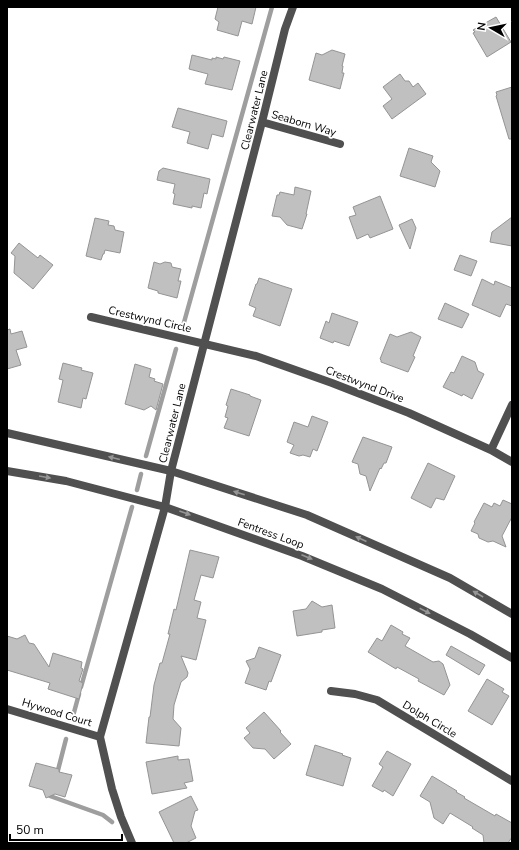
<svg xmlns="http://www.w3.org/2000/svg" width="519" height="850" font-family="'Nunito Sans',sans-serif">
<rect width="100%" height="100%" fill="#fff"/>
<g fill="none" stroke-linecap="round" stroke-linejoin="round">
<!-- stream -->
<path stroke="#9e9e9e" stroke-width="4.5" d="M 183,326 L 272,7
M 146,456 L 176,349
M 137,490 L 141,474
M 81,687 L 132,507
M 73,716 L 79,694
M 57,774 L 66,739
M 52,791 L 50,796 L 103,815 L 112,822"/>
</g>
<!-- building -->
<path fill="#c0c0c0" stroke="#949494" d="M 218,7 L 256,7 L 252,24 L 242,21 L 238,36 L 217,30 L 219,22 L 215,19 Z
M 496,17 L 511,42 L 487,57 L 473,33 L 475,32 L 473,30 Z
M 332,50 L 345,54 L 342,66 L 343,66 L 342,73 L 344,73 L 340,89 L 309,80 L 316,53 L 322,55 Z
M 192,55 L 212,60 L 212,58 L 216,59 L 216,57 L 223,59 L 224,57 L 240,61 L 232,90 L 205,84 L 208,74 L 189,69 Z
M 400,74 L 405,81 L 409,81 L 413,87 L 418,83 L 426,94 L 392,119 L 383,106 L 392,99 L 383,87 Z
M 512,87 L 512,139 L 509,139 L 496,96 L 497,95 L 496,92 Z
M 178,108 L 227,121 L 223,137 L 212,134 L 208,149 L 187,143 L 190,132 L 172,127 Z
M 409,148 L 433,156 L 431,162 L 440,171 L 435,187 L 400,176 Z
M 163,168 L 210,179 L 207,194 L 204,193 L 201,208 L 192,206 L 192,208 L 173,204 L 175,194 L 173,193 L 175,184 L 157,180 L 159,171 Z
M 295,187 L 311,191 L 306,214 L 307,214 L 302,229 L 287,225 L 280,217 L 272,216 L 277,195 L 279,195 L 280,192 L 294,195 Z
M 380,196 L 393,229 L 370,238 L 368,234 L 357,239 L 349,217 L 356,215 L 353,207 Z
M 512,217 L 512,246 L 490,242 L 492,232 Z
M 95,218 L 109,221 L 108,225 L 114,226 L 115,230 L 124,232 L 120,253 L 105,250 L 104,254 L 103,254 L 101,260 L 86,256 Z
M 412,219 L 416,228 L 410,249 L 399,225 Z
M 19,243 L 38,258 L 40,255 L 53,265 L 33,289 L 14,273 L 15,256 L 11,253 Z
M 460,255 L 477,261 L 471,276 L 454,270 Z
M 154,262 L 160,264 L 165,262 L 171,263 L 172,267 L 181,269 L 178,281 L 181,281 L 177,298 L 158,293 L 158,291 L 148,288 Z
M 259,278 L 269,281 L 270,282 L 292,289 L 280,326 L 253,316 L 256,308 L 249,305 L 256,284 L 257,284 Z
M 482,279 L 494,285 L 495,281 L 512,288 L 512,306 L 506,304 L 500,317 L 472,305 Z
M 445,303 L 469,314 L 462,328 L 438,319 Z
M 332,313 L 358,322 L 349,346 L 334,341 L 333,343 L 320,338 L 326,321 L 329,323 Z
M 10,329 L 11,334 L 22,331 L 27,347 L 16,350 L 21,365 L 7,369 L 7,330 Z
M 411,332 L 421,337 L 413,356 L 415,357 L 408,372 L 381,362 L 381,360 L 380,359 L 390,334 L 397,337 Z
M 462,356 L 475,362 L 478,371 L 484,374 L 472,399 L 463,394 L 462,396 L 443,387 L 451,372 L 454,373 Z
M 63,363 L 82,368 L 81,370 L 93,373 L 86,399 L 83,398 L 81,408 L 58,402 L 63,380 L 59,379 Z
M 135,364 L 151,369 L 149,377 L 155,379 L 154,381 L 163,384 L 156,410 L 151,406 L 144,410 L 125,404 Z
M 231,389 L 250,395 L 250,396 L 261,400 L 249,436 L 224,428 L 228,418 L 225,417 L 228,406 L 226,405 Z
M 312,416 L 328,422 L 317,451 L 313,449 L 310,457 L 303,455 L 299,456 L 290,453 L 294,445 L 287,442 L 294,422 L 308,427 Z
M 363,437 L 392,447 L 386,463 L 384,463 L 381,469 L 380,468 L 370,491 L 366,476 L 360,474 L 358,464 L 352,462 Z
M 428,463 L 455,476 L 444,500 L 436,498 L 431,508 L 411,498 Z
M 503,500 L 512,504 L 512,517 L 502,536 L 506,547 L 493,541 L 488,542 L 479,538 L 478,534 L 471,531 L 475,523 L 474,522 L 484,503 L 492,507 L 494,503 L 500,506 Z
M 190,550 L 219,557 L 213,578 L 201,575 L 194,600 L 201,602 L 197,618 L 206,620 L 196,660 L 181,656 L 188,673 L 187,677 L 181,682 L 174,705 L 173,719 L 181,728 L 179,746 L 146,743 L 149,717 L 150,717 L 154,685 L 160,663 L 162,663 L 170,634 L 168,634 L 174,609 L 176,610 Z
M 312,601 L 322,607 L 332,605 L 335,628 L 322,630 L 322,632 L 297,636 L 293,611 L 306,609 Z
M 391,625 L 403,632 L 402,634 L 410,638 L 405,646 L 433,662 L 439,661 L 443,664 L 450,685 L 444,695 L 418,681 L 419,679 L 397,667 L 396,669 L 368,652 L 377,638 L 382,641 Z
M 25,635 L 29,643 L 34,644 L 49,667 L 53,653 L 82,662 L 81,668 L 83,669 L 79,681 L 83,683 L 79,699 L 48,689 L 50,683 L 7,670 L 7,636 L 17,639 Z
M 451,646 L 485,665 L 479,675 L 446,655 Z
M 259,647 L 281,655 L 271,682 L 269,681 L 266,690 L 245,683 L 250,669 L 246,661 L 255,658 Z
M 487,679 L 504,689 L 502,692 L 509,696 L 492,725 L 468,711 Z
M 264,712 L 281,731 L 280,732 L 291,744 L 274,759 L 265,749 L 253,748 L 244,738 L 250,733 L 246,728 Z
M 315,745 L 343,754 L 342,755 L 351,758 L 343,786 L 306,775 Z
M 387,751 L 411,764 L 393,796 L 384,790 L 383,792 L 372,786 L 383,767 L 379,764 Z
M 178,756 L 178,760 L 189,759 L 193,781 L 184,783 L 187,788 L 152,794 L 146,762 Z
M 36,763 L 59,769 L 59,772 L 72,775 L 65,797 L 55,794 L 46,798 L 43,790 L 29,786 Z
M 432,776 L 457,791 L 456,792 L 465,797 L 464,798 L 495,816 L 496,814 L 512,823 L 512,837 L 508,843 L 484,843 L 483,835 L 472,828 L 473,827 L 450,813 L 443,824 L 434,818 L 430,802 L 420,796 Z
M 191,796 L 198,810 L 195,811 L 191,826 L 196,838 L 186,843 L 174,843 L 159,812 Z"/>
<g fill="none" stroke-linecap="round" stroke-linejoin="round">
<!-- minor -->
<path stroke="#505050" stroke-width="8" d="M 262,122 L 340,144
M 91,317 L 256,356 L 332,383 L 409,413 L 491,450 L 512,462
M 491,450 L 512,405
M 331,691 L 355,694 L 377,700 L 512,781
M 7,709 L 100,737
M 132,843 L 121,817 L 112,789 L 100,737 L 165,507 L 171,471 L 262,122 L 285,29 L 293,7"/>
<!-- tertiary -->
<path stroke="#505050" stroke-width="8" d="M 7,433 L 171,471 L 307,515 L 450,578 L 512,614
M 7,471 L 66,481 L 165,507 L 302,556 L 382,589 L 470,634 L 512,658"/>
</g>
<!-- one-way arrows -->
<defs><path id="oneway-solid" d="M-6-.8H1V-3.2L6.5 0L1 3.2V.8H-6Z"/></defs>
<g fill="#969696">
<use href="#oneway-solid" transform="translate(114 458) rotate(-166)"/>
<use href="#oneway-solid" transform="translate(45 477) rotate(10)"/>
<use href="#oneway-solid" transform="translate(239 493) rotate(-162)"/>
<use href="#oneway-solid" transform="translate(185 513) rotate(20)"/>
<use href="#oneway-solid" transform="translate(361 539) rotate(-156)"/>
<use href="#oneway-solid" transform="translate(307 557) rotate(23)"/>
<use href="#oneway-solid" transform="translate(478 594) rotate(-150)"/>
<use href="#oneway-solid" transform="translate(425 611) rotate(27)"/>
</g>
<g text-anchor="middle" stroke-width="3.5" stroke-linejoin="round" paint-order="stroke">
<!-- street labels -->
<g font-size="11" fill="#000" stroke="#fff">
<text transform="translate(254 110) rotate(-76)" y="4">Clearwater Lane</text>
<text transform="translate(304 123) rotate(16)" y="4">Seaborn Way</text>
<text transform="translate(150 319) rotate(13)" y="4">Crestwynd Circle</text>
<text transform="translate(365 384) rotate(21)" y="4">Crestwynd Drive</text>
<text transform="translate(172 423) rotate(-76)" y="4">Clearwater Lane</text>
<text transform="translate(271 533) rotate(20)" y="4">Fentress Loop</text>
<text transform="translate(57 712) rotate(17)" y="4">Hywood Court</text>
<text transform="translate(430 719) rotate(31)" y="4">Dolph Circle</text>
</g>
</g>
<!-- border -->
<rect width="519" height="850" fill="none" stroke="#000000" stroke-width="16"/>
<!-- north arrow -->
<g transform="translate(491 28) rotate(279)" stroke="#ffffff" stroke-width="3" paint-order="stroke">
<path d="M0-3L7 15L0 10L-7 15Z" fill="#000000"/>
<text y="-6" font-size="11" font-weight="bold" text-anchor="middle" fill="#000000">N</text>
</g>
<!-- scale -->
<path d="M10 834v6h112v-6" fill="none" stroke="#000000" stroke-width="2"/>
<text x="16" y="834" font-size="12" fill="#000000" stroke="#ffffff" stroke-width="3" paint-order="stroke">50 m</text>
</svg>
